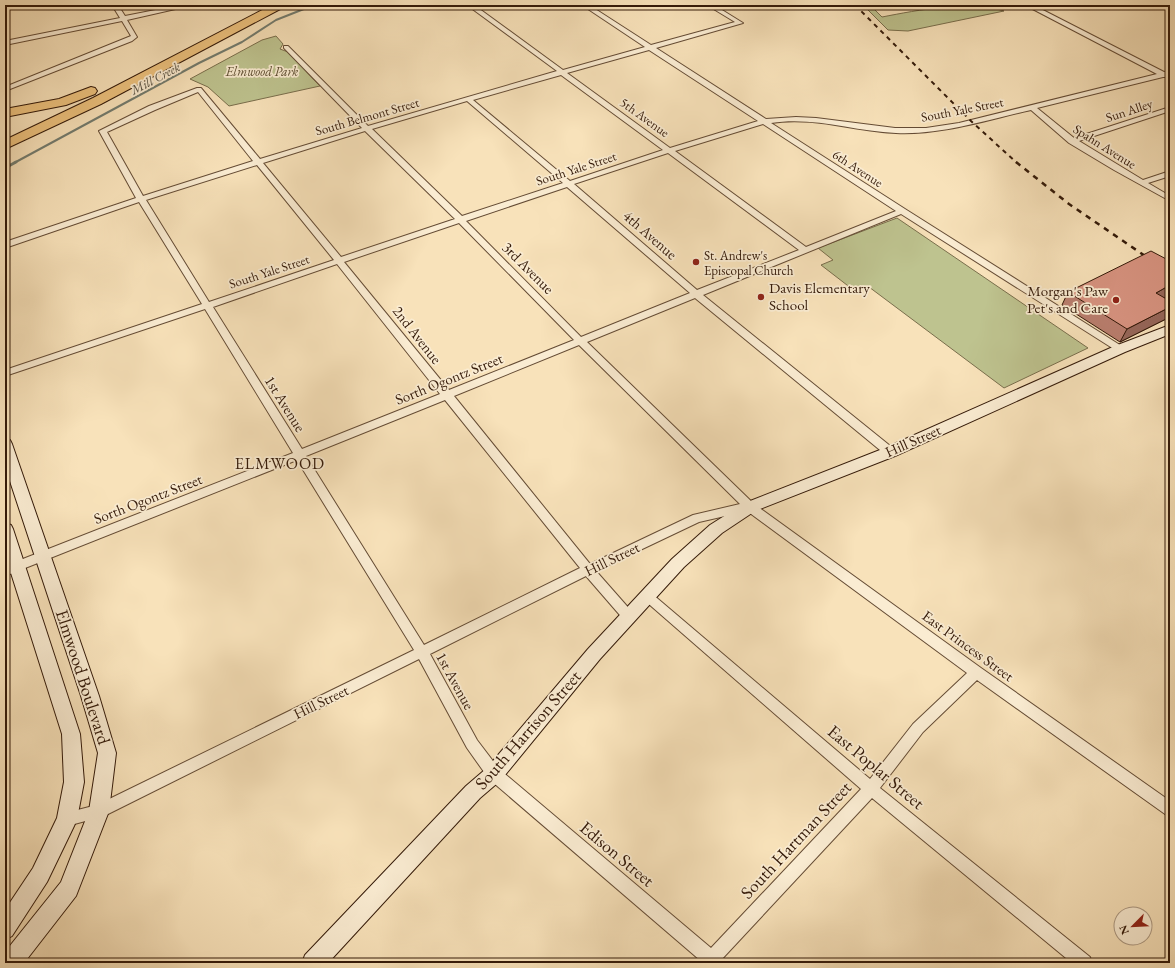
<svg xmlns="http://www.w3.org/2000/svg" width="1175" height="968" font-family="'EB Garamond',serif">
<rect width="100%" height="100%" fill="#f8e2ba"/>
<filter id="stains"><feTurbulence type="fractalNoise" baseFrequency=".005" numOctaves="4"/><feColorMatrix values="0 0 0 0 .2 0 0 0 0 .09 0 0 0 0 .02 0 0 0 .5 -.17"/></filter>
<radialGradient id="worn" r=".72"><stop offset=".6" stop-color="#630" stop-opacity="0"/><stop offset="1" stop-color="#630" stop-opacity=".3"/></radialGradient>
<!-- green -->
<path fill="#bec38f" stroke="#796e4c" d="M 863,5 L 870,5 L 882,17 C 918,10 970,0 1004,11 L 908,31 L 888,30 Z
M 276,36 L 283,44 L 280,49 L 288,52 L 320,86 L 229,106 L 208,87 L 190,79 L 262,40 Z
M 897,218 L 1088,348 L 1004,388 L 869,287 L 856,292 L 821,265 L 833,260 L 818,248 Z"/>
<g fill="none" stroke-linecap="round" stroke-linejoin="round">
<!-- stream-far1 -->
<path stroke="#737c6f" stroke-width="2" d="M 14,163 L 199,63 L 242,42 L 276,20 L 314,5"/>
<!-- stream -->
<path stroke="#737c6f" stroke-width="3" d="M 5,168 L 16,162"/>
<defs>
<path id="street" d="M 5,5 L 13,5 L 5,8 Z
M 112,5 L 118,5 L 125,16 L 181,5 L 193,5 L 127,20 L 137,37 L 132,41 L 5,91 L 5,87 L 131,36 L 122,21 L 5,45 L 5,41 L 120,18 Z
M 467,5 L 474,5 L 563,70 L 645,47 L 582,5 L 589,5 L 651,45 L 735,22 L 707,5 L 714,5 L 743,23 L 656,48 L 766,119 L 796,117 L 816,118 L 895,128 L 926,128 L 959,123 L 1157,74 L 1025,5 L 1033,5 L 1164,72 L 1170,71 L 1168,77 L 1163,77 L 1037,108 L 1074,138 L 1170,107 L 1170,111 L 1079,141 L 1143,180 L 1170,171 L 1170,176 L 1148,183 L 1170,196 L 1170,201 L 1114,170 L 1069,143 L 1031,110 C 986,120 942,135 896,133 C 854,131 812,116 771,123 L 905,209 L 1123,347 L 1125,349 L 1123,351 L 1117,351 L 901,214 L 703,295 L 894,449 L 895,452 L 894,455 L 886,455 L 695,298 L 587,342 L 754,504 L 981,668 L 1170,801 L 1170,816 L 1165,814 L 977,680 L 923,732 L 880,788 L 1090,957 L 1092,963 L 1072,963 L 872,798 L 722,959 L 724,963 L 700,963 L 701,961 L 489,779 L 467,748 L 419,659 L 104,816 L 67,826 L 62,824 L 60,819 L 62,814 L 97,805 L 414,650 L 297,460 L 5,576 L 5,566 L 293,453 L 205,309 L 5,376 L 5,370 L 202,304 L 139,202 L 5,248 L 5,242 L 136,198 L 99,131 L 149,106 L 197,88 L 201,88 L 260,159 L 362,128 L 284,48 L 284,46 L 288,46 L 368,126 L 557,71 ZM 649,50 L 758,121 L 670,148 L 567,73 ZM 561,75 L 663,150 L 570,181 L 473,100 ZM 198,92 L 253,161 L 143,196 L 107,132 L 155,110 ZM 467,101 L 563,183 L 462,216 L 372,129 ZM 763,124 L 896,211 L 806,247 L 675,151 ZM 365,131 L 455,219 L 341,257 L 263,163 ZM 668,153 L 799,250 L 697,290 L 574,184 ZM 257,165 L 334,260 L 209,302 L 146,200 ZM 567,187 L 690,293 L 581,337 L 466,221 ZM 459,223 L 574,340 L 449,390 L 344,262 ZM 337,264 L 440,394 L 302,449 L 213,307 ZM 579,345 L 740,504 L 693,515 L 590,564 L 454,396 ZM 445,400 L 580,568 L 424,645 L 306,456 ZM 747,511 L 967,673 L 913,724 L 870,779 L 651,593 L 647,591 L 643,593 L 641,596 L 643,599 L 861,789 L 711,948 L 499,769 L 477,740 L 430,654 L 586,576 L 625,621 L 629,622 L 633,621 L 635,617 L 633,613 L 596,571 L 699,522 Z"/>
<path id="secondary" d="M 1170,325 L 1170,334 L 1125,352 L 895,456 L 755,511 L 722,533 L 684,567 L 600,659 L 501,780 L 480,798 L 328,963 L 302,963 L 305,955 L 466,786 L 487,768 L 588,649 L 672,559 L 710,525 L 745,503 L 885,448 L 1115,346 Z
M 5,439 L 10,440 L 12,444 L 99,696 L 116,753 L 109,811 L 76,896 L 24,963 L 5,963 L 5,952 L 61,882 L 89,811 L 98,753 L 81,696 L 5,466 Z
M 5,523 L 11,525 L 13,529 L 80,734 L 84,782 L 77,819 L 74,826 L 47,882 L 12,936 L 5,940 L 5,910 L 33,868 L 57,818 L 64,782 L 62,734 L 5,554 Z"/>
<path id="highway" d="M 272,5 L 285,5 L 284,7 L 101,104 L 5,149 L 5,140 L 93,98 Z
M 91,87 L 95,88 L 97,91 L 95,94 L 66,105 L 5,117 L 5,109 L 59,99 Z"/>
</defs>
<!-- street casing -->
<use href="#street" stroke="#654c35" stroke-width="2"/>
<!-- secondary casing -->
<use href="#secondary" stroke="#341a09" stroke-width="2"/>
<!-- highway casing -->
<use href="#highway" stroke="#341a09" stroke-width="2"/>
<!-- street -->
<use href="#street" fill="#faecd2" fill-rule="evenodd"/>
<!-- secondary -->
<use href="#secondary" fill="#faecd2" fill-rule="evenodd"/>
<!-- highway -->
<use href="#highway" fill="#ecc17d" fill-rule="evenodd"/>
<!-- rail-far1 -->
<path stroke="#341a09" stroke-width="2" stroke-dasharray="4.5 4.5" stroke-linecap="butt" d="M 855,5 L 971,121 L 1017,163"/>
<!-- rail -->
<path stroke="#341a09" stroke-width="2.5" stroke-dasharray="5.5 5.5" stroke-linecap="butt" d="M 1016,162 L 1069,204 L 1170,273"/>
</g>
<!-- wall -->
<path fill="#b97e6e" stroke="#341a09" d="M 1170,261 L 1170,295 L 1165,298 L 1168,318 L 1120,342 L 1062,305 L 1068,292 Z"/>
<!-- shaded-wall -->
<path fill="#96675a" stroke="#341a09" d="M 1170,285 L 1170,295 L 1149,306 L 1156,293 Z
M 1170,307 L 1170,314 L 1168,318 L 1120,342 L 1127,329 Z"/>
<!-- building -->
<path fill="#d79380" stroke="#341a09" d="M 1151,251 L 1170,261 L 1170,285 L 1156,293 L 1170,301 L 1170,307 L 1127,329 L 1068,292 Z"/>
<!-- markers -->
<g fill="#8f2418" stroke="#faecd2" stroke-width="1.5">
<circle cx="696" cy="262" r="4"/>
<circle cx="761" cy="297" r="4"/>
<circle cx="1116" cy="300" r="4"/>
</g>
<g text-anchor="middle" stroke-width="3.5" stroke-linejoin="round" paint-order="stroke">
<!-- far-park labels -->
<g font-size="13" font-style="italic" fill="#5d4d31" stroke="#faecd2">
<text x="262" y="76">Elmwood Park</text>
</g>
<!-- far-water labels -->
<g font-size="13" font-style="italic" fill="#595344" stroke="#faecd2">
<text transform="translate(155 78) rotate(-28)" y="5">Mill Creek</text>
</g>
<!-- far-street labels -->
<g font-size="13" fill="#341a09" stroke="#faecd2">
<text transform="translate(962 109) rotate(-11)" y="5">South Yale Street</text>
<text transform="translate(1129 110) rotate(-18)" y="5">Sun Alley</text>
<text transform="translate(367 116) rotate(-16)" y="5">South Belmont Street</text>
<text transform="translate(645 117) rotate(36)" y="5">5th Avenue</text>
<text transform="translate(1105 146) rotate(32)" y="5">Spahn Avenue</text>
<text transform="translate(576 168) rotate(-18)" y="5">South Yale Street</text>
<text transform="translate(858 168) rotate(33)" y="5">6th Avenue</text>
<text transform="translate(269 271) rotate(-18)" y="5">South Yale Street</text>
</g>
<!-- far-poi labels -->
<g font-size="13" fill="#341a09" stroke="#faecd2" text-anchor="start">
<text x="704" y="260">St. Andrew's<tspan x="704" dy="15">Episcopal Church</tspan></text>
</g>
<!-- street labels -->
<g font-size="15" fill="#341a09" stroke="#faecd2">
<text transform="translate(650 235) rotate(41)" y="5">4th Avenue</text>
<text transform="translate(528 268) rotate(45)" y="5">3rd Avenue</text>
<text transform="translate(417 335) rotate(52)" y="5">2nd Avenue</text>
<text transform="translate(449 379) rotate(-22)" y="5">Sorth Ogontz Street</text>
<text transform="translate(285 404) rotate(58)" y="5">1st Avenue</text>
<text transform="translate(913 441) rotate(-24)" y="5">Hill Street</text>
<text transform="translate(148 499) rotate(-21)" y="5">Sorth Ogontz Street</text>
<text transform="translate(612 559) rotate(-26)" y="5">Hill Street</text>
<text transform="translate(968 646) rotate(36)" y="5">East Princess Street</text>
<text transform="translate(455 681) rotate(61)" y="5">1st Avenue</text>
<text transform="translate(321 702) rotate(-26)" y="5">Hill Street</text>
</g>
<!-- poi labels -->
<g font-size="15" fill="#341a09" stroke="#faecd2" text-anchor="start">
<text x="769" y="293">Davis Elementary<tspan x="769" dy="17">School</tspan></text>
<text x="1108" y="296" text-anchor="end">Morgan's Paw<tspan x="1108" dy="17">Pet's and Care</tspan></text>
</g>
<!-- neighbourhood labels -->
<g font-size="16" letter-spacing="1" fill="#341a09" stroke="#faecd2">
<text x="280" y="469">ELMWOOD</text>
</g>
<!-- near-street labels -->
<g font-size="18" fill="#341a09" stroke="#faecd2">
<text transform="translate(83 677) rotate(72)" y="6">Elmwood Boulevard</text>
<text transform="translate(528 730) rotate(-49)" y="6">South Harrison Street</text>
<text transform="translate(876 767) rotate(40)" y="6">East Poplar Street</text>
<text transform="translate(796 840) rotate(-47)" y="6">South Hartman Street</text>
<text transform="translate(617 854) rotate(40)" y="6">Edison Street</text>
</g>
</g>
<!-- margin -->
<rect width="1175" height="968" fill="none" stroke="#f8e2ba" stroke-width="20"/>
<rect x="6" y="6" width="1163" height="956" fill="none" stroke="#341a09" stroke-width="2"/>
<rect x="10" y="10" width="1155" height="948" fill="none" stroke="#341a09"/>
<!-- north arrow -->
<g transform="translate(1133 926) rotate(246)"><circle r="19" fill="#faecd2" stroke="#ab9882"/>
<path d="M0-3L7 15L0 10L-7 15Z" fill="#8f2418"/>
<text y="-6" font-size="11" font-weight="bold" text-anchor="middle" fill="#341a09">N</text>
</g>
<rect width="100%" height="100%" filter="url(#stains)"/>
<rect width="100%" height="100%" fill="url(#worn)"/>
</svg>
